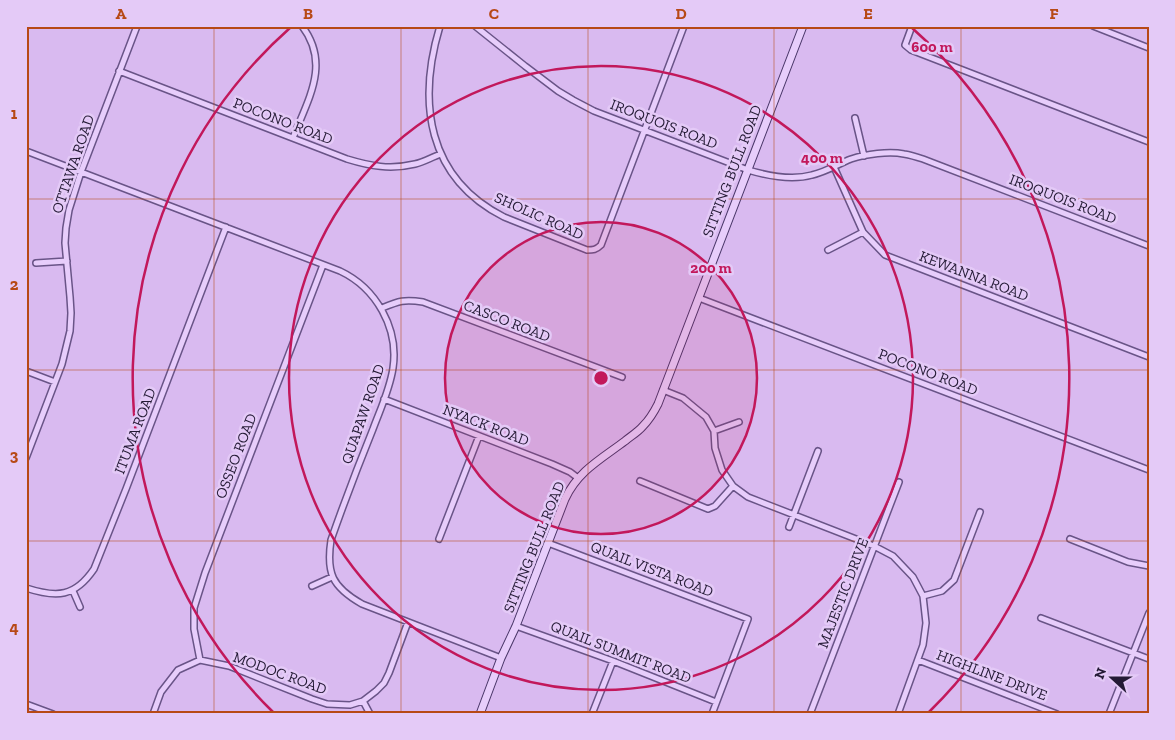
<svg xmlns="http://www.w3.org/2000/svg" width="1175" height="740" font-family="'Zilla Slab',serif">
<rect width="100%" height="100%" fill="#d9baf0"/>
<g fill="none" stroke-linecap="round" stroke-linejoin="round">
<defs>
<path id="street" d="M 440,26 C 417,102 427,178 504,217 L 587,250 C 593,250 596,250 601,245 L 684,26
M 475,26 L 525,66 L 558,91 L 573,100 L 594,111 L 748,170 C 768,176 791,181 812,175 C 826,172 838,164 851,159 C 866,154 889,151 904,154 C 910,155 917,157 923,159 L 1149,246
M 912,26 L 905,45 L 911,50 L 1149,142
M 1093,26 L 1149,48
M 119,71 L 347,159 C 370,166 390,170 415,164 C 424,162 432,157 441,154
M 855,118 L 864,156
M 293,138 C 308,99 331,64 302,26
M 26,151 L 340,271 C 376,288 399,328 393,368 C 390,389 380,410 373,429 C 358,466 344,503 331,540 C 326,573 332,587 362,604 L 501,658
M 834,167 L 863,232 L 885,255 L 1149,357
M 828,250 L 863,232
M 36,263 L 67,261
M 699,298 L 1149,470
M 382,308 C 399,301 404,299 423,302 L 622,377
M 26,371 L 55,382
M 663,390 L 683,398 L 706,417 L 714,431 L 715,448 L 722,470 L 733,486 L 748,497 L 874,546 L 893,556 L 913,577 L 923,596 L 926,623 L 923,645 L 898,714
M 384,399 L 552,464 L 570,472 L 578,478
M 714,431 L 739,422
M 26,458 L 62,364 L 70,331 L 71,313 L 70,297 L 65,243 L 66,228 L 69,210 L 81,172 L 137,26
M 640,481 L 708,509 L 715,506 L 733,486
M 789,527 L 818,451
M 439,539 L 479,436
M 1070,539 L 1128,562 L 1149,566
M 548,543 L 748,619 L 712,714
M 312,586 L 332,577
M 26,588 C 57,598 75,597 94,569 L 126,489 L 226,227
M 73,591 L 80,607
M 923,596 L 942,591 L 954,580 L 980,512
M 1041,618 L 1149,659
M 516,626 L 613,661 L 716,702
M 200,660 L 194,629 L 194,608 L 205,573 L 323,265
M 918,660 L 1057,714
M 363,701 L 370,714
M 26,704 L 53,714
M 153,714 L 161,692 L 178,670 L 200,660 L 229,666 L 312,699 L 327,704 L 350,705 L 363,701 L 376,691 L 384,683 L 389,673 L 408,622
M 592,714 L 613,661
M 810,714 L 899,482
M 1109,714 L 1149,613"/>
<path id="secondary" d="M 480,714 L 501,658 L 516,626 L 565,499 C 578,471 601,459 625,441 C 631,436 638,432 643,426 C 649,420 654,412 658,404 L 803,26"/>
</defs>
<!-- street casing -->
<use href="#street" stroke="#695487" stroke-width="8"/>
<!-- secondary casing -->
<use href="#secondary" stroke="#4a3769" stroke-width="9"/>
<!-- street -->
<use href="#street" stroke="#e7cdfb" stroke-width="5"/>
<!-- secondary -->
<use href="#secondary" stroke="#e7cdfb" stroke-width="7"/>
</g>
<!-- grid -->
<path fill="none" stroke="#b74916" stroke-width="1" stroke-opacity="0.55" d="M 214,26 L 214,714M 401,26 L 401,714M 588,26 L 588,714M 774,26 L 774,714M 961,26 L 961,714M 26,199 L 1149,199M 26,370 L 1149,370M 26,541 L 1149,541"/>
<!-- distance rings -->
<circle cx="601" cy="378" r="156" fill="#c2185b" fill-opacity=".12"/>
<g fill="none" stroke="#c2185b" stroke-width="2.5">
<circle cx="601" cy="378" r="156"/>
<circle cx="601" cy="378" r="312"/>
<path d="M273 712A468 468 0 0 1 291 27M911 27A468 468 0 0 1 929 712"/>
</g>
<g text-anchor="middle" stroke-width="5" stroke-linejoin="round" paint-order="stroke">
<!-- street labels -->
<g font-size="15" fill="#241a35" stroke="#e4caf7">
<text transform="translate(283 121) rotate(21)" y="5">POCONO ROAD</text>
<text transform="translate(664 124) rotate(21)" y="5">IROQUOIS ROAD</text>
<text transform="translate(73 164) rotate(-71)" y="5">OTTAWA ROAD</text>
<text transform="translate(732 171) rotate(-69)" y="5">SITTING BULL ROAD</text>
<text transform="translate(1063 199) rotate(21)" y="5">IROQUOIS ROAD</text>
<text transform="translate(539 216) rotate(24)" y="5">SHOLIC ROAD</text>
<text transform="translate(974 276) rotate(21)" y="5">KEWANNA ROAD</text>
<text transform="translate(507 321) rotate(21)" y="5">CASCO ROAD</text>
<text transform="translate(928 372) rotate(21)" y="5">POCONO ROAD</text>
<text transform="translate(363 414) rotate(-71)" y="5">QUAPAW ROAD</text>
<text transform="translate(486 425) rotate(21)" y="5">NYACK ROAD</text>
<text transform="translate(135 431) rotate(-69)" y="5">ITUMA ROAD</text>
<text transform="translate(236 456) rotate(-69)" y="5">OSSEO ROAD</text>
<text transform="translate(534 547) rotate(-68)" y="5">SITTING BULL ROAD</text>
<text transform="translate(652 569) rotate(21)" y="5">QUAIL VISTA ROAD</text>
<text transform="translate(843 593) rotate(-69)" y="5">MAJESTIC DRIVE</text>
<text transform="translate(621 652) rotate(21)" y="5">QUAIL SUMMIT ROAD</text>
<text transform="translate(280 673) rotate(20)" y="5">MODOC ROAD</text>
<text transform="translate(992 675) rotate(21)" y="5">HIGHLINE DRIVE</text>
</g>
</g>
<circle cx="601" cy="378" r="8" fill="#c2185b" stroke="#e4caf7" stroke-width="2.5"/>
<g font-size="15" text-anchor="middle" font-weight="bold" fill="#c2185b" stroke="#e4caf7" stroke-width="5" stroke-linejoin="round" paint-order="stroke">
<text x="932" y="52">600 m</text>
<text x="822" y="163">400 m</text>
<text x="711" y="273">200 m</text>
</g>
<!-- border -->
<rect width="1175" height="740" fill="none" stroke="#e4caf7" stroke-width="55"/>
<!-- north arrow -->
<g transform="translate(1112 678) rotate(291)" stroke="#e4caf7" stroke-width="4" paint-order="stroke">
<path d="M0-4L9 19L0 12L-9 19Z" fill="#241a35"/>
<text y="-8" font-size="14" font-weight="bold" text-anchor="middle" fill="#241a35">N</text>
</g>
<rect x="28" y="28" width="1120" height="684" fill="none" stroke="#b74916" stroke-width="2"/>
<g font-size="16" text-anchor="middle" font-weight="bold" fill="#b74916">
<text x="121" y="19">A</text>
<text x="308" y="19">B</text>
<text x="494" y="19">C</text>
<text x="681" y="19">D</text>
<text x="868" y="19">E</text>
<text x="1054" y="19">F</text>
<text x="14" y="119">1</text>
<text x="14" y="290">2</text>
<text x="14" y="461">3</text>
<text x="14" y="633">4</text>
</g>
</svg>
